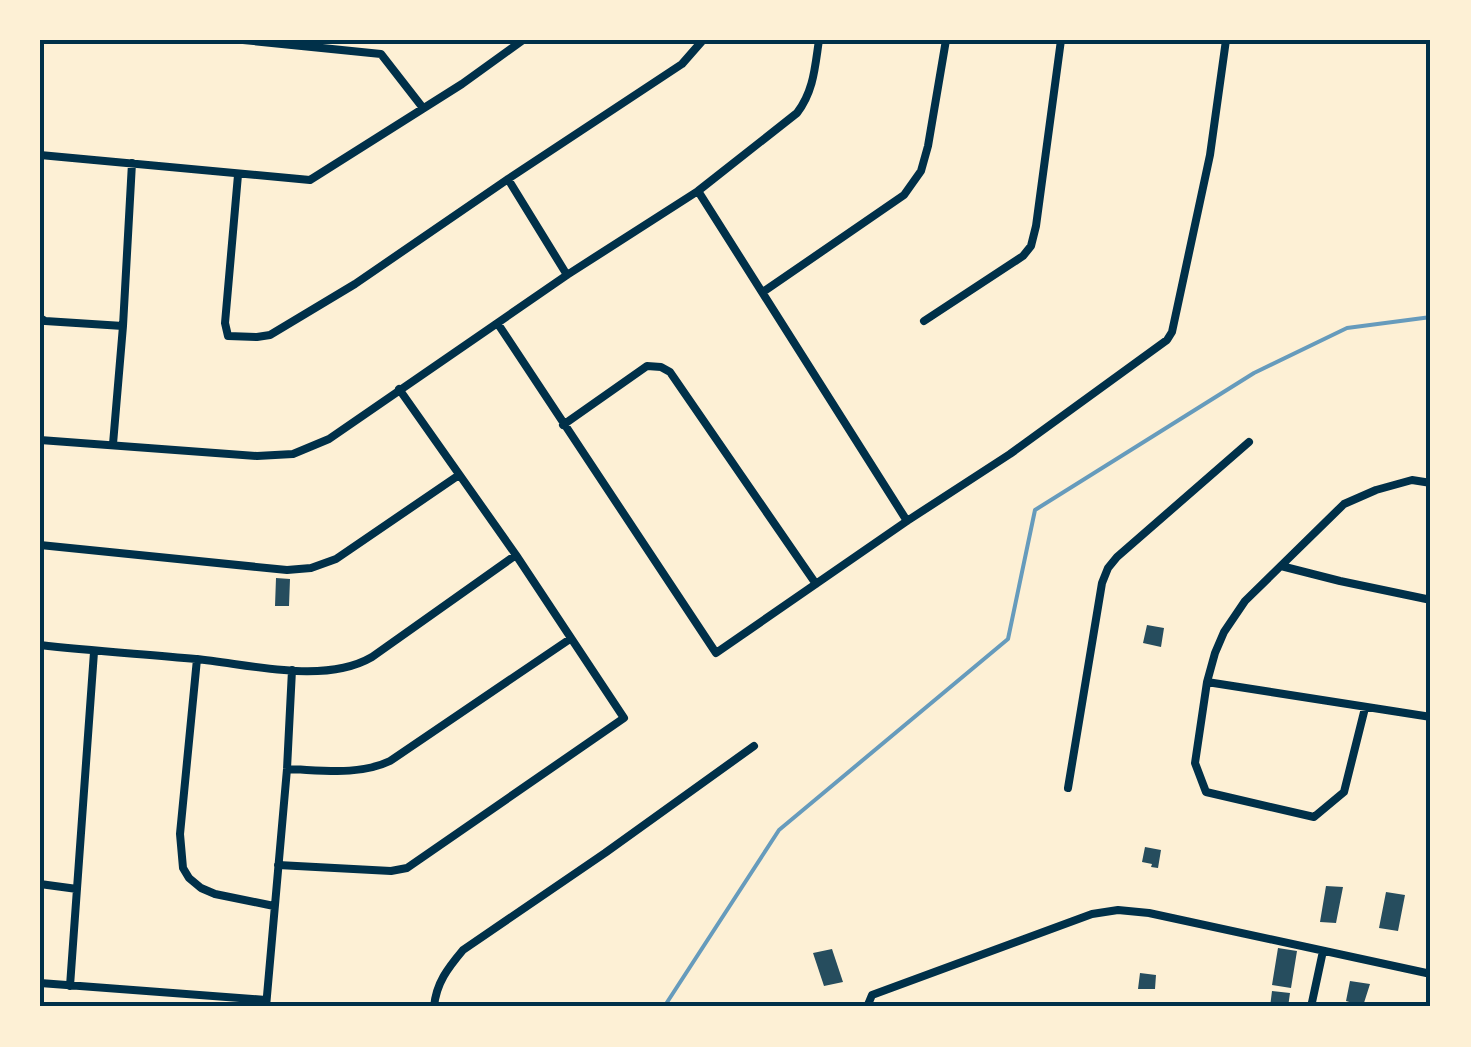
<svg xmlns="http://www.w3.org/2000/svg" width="1471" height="1047" font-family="'DejaVu Sans',sans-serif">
<rect width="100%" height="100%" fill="#fdf0d5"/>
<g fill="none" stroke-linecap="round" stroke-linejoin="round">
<!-- stream -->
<path stroke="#669bbc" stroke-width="4" d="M 664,1007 L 779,830 L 1008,639 L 1035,510 L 1254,373 L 1347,328 L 1431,317"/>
</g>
<!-- building -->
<path fill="#264d5e" d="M 276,578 L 290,579 L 289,606 L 275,606 Z
M 1147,625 L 1164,628 L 1161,647 L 1143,643 Z
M 1145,847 L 1161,850 L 1158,868 L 1151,867 L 1152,864 L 1142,862 Z
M 1326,886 L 1343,887 L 1336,923 L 1320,922 Z
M 1386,892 L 1405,895 L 1398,931 L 1379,928 Z
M 1278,948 L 1297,951 L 1291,988 L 1272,985 Z
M 832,949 L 843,982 L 824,986 L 813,953 Z
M 1140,973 L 1156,975 L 1155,989 L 1138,989 Z
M 1350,981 L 1370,984 L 1363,1006 L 1346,1001 Z
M 1272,991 L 1290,993 L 1288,1007 L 1270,1007 Z"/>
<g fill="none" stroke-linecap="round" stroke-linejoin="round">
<!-- minor -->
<path stroke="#003049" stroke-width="8" d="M 243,40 L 381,54 L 423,108
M 40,155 L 310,180 L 462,84 L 523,40
M 238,175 L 225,323 L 228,336 L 257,337 L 270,335 L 355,284 L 508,179 L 682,64 L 703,40
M 508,179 L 567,275
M 698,191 L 907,521
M 763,292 L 904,195 L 921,171 L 928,146 L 946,40
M 40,318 L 45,321 L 123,326
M 924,321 L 1023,256 L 1031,246 L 1036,226 L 1061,40
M 498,324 L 716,653 L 907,521 L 1010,454 L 1167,340 L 1172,332 L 1210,155 L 1226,40
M 563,425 L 647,366 L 661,367 L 670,372 L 816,584
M 40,440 L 257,456 L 293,454 L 329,439 L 567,275 L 698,191 L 797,113 C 814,91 815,66 819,40
M 113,444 L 123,326 L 132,163
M 40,545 L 287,570 L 311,568 L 336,559 L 459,475
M 1281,566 L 1340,581 L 1431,600
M 40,645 C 92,651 144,654 196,659 C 249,664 324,685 372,657 L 516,555
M 197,659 L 180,834 L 183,868 L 189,878 L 201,888 L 215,894 L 274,906
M 1207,682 L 1431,717
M 1365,708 L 1344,792 L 1314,817 L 1206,792 L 1195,763 L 1207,682 L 1215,653 L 1224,632 L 1245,601 L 1344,504 L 1376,490 L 1412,480 L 1431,483
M 287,769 C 321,770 359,776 390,761 L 570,639
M 1068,788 L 1102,583 L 1108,568 L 1117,557 L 1249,442
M 278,865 L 391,871 L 407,868 L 624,718 L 516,555 L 399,389
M 40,884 L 77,889
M 40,983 L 266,1000
M 70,986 L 94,652
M 266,1007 L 287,769 L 292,670
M 434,1007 C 436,983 448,968 463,950 L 605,853 L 754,746
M 867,1007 L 872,995 L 1092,914 L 1118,910 L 1149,913 L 1431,974
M 1311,1007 L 1323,951"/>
</g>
<!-- border -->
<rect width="1471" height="1047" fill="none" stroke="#fdf0d5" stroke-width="85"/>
<rect x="42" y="42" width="1386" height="962" fill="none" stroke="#003049" stroke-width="4"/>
</svg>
